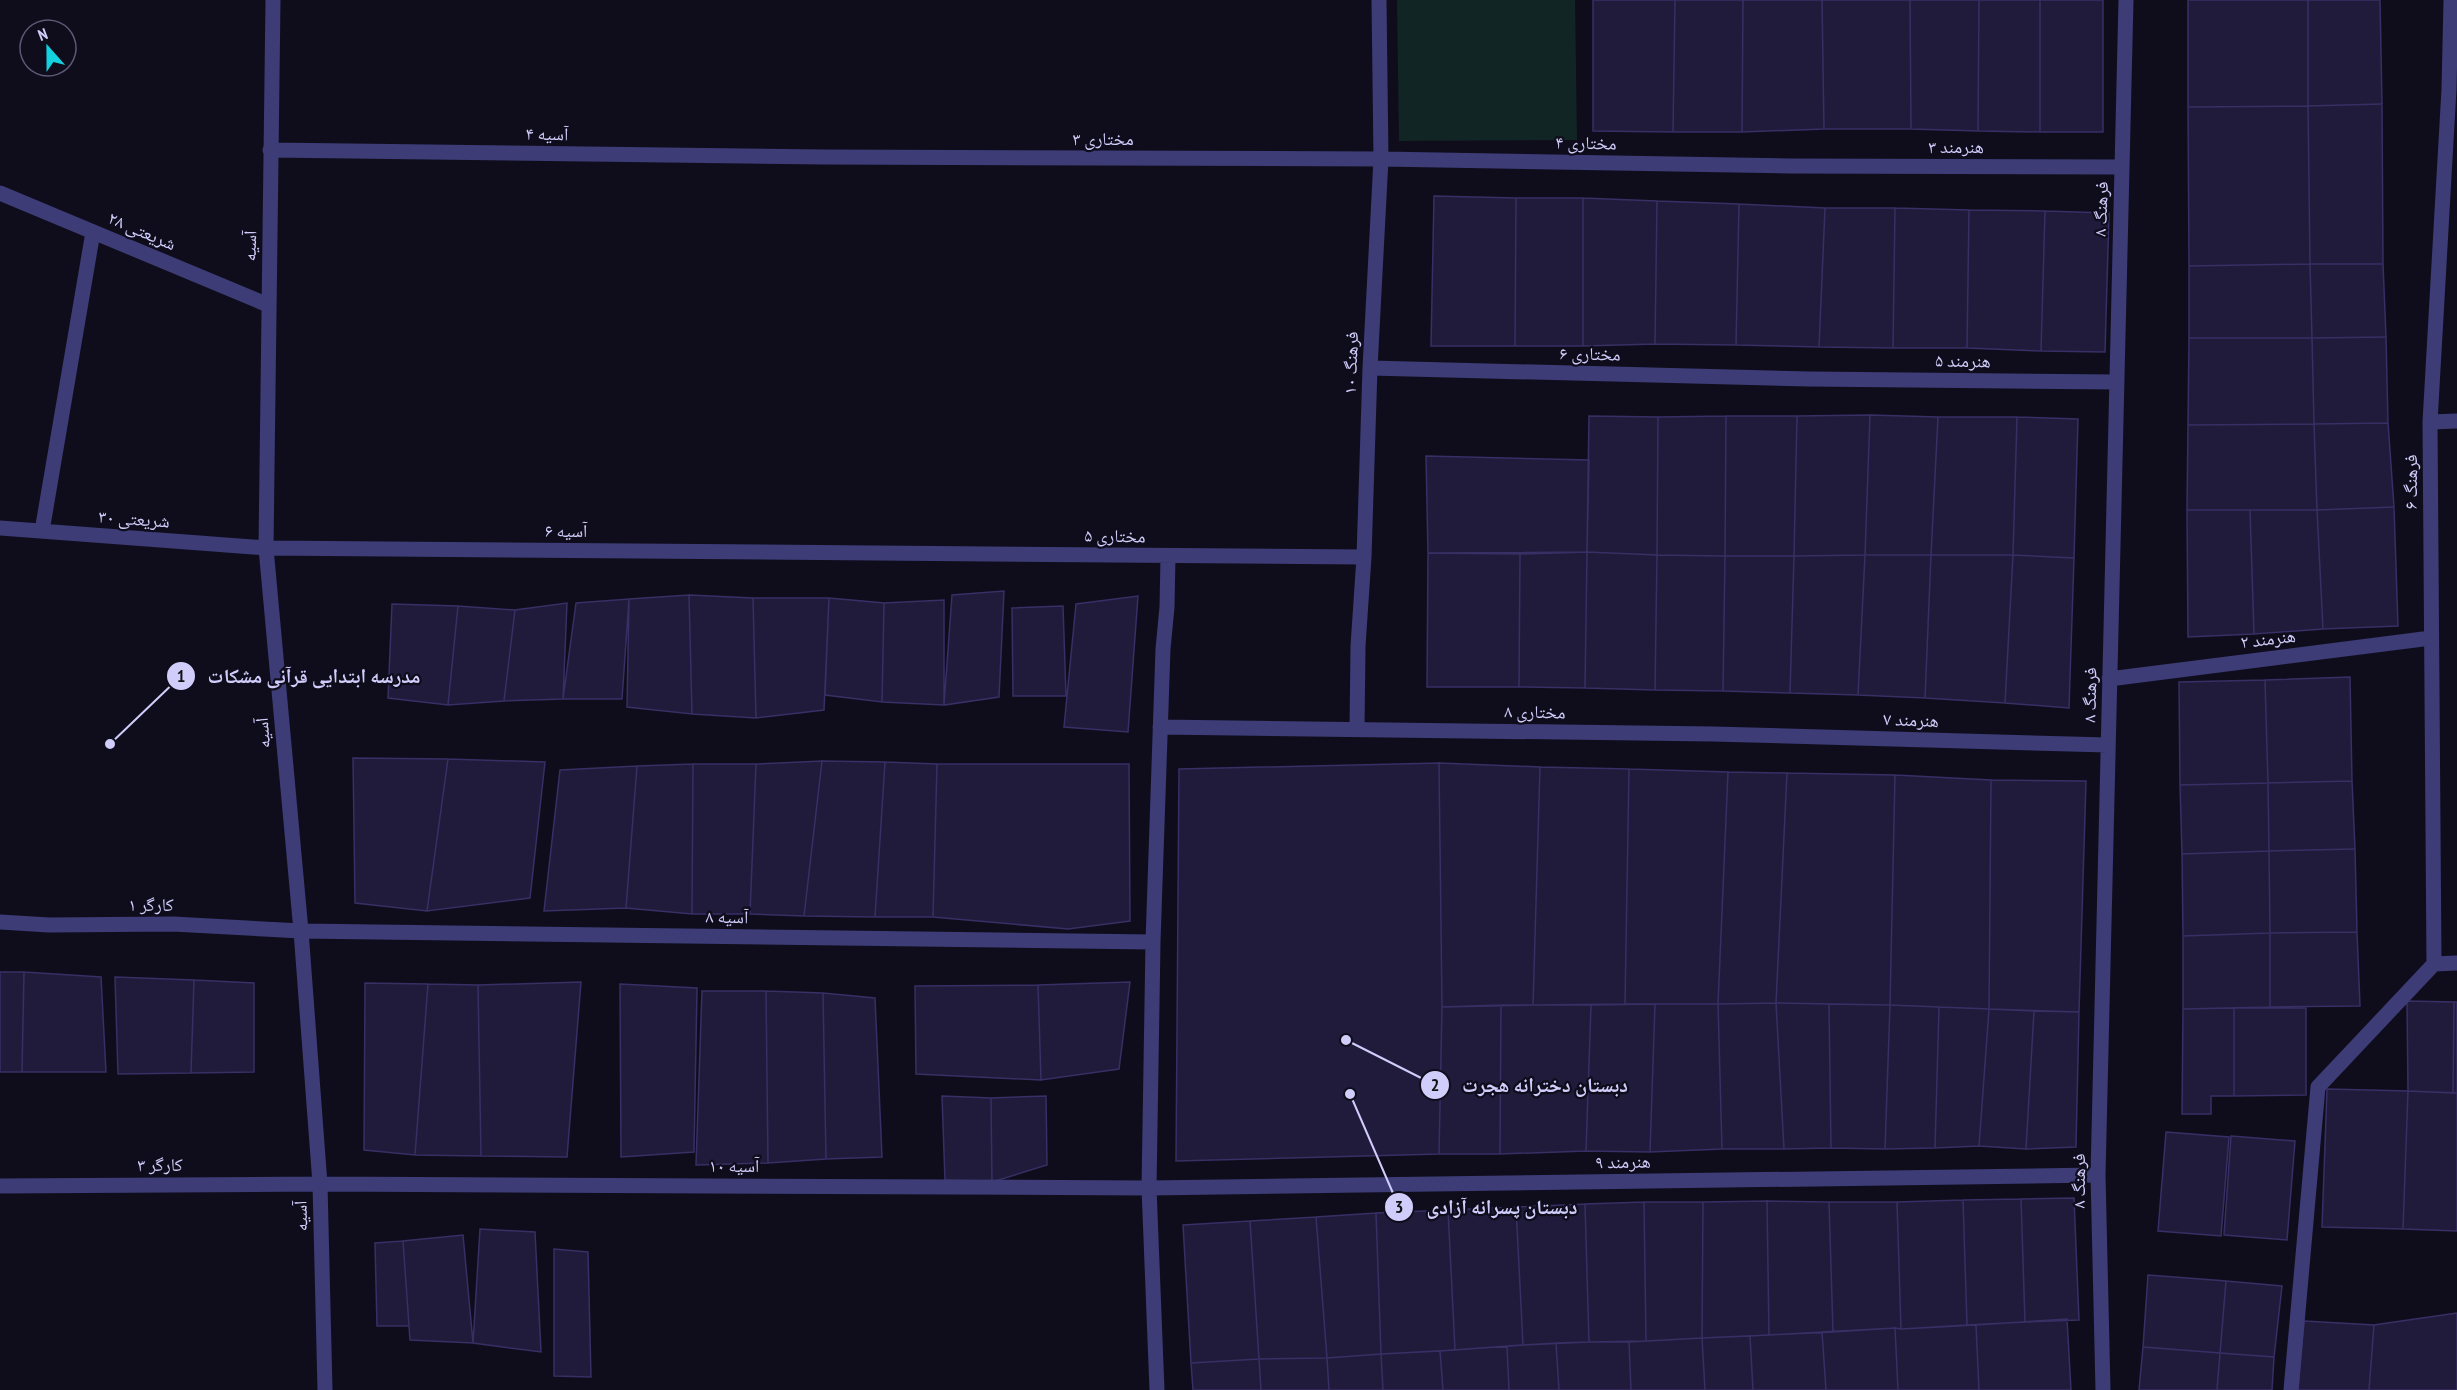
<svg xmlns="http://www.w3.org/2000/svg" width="2457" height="1390" font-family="'PT Sans Narrow','Noto Naskh Arabic',sans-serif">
<rect width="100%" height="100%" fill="#0f0d1c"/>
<!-- green -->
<path fill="#112524" d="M 1397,0 L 1575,0 L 1577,140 L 1399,141 Z"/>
<!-- building -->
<path fill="#201b3b" stroke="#382f65" stroke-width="1.5" d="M 1593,0 L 1675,0 L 1673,132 L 1593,131 Z
M 1675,0 L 1743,0 L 1742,132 L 1673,132 Z
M 1743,0 L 1822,0 L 1824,129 L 1742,132 Z
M 1822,0 L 1910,0 L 1911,129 L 1824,129 Z
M 1910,0 L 1979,0 L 1978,131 L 1911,129 Z
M 1979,0 L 2040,0 L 2040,132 L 1978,131 Z
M 2040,0 L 2103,0 L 2103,132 L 2040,132 Z
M 2188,0 L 2308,0 L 2308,106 L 2188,107 Z
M 2308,0 L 2380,0 L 2382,104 L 2308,106 Z
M 2382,104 L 2383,264 L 2310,264 L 2308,106 Z
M 2308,106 L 2310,264 L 2189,266 L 2188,107 Z
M 1434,196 L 1516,198 L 1515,346 L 1431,346 Z
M 1516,198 L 1583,198 L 1583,346 L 1515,346 Z
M 1583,198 L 1657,201 L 1655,344 L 1583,346 Z
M 1657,201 L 1739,204 L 1736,345 L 1655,344 Z
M 1739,204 L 1825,208 L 1819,347 L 1736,345 Z
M 1825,208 L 1895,208 L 1893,348 L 1819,347 Z
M 1895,208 L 1969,210 L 1967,348 L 1893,348 Z
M 1969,210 L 2045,211 L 2041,351 L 1967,348 Z
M 2045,211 L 2109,213 L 2105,352 L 2041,351 Z
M 2310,264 L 2383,264 L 2386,337 L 2312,338 Z
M 2310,264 L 2312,338 L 2189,338 L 2189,266 Z
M 2386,337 L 2388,423 L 2314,424 L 2312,338 Z
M 2189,338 L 2312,338 L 2314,424 L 2188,425 Z
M 1870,415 L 1938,417 L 1931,555 L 1865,555 Z
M 1870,415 L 1865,555 L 1794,556 L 1797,416 Z
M 1589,416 L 1658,417 L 1657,555 L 1587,552 Z
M 1726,416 L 1797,416 L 1794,556 L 1725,556 Z
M 1726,416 L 1725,556 L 1657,555 L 1658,417 Z
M 1938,417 L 2017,417 L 2013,555 L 1931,555 Z
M 2017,417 L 2078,419 L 2074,558 L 2013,555 Z
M 2388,423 L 2394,507 L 2317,510 L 2314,424 Z
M 2314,424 L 2317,510 L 2187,510 L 2188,425 Z
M 1426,456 L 1589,460 L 1587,552 L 1428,553 Z
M 2394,507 L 2398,626 L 2323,629 L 2317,510 Z
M 2187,510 L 2250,510 L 2254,634 L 2188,637 Z
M 2250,510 L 2317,510 L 2323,629 L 2254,634 Z
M 1587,552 L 1657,555 L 1655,690 L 1585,688 Z
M 1587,552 L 1585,688 L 1519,687 L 1520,554 Z
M 1428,553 L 1520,554 L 1519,687 L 1427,687 Z
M 1657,555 L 1725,556 L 1723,691 L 1655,690 Z
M 1865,555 L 1931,555 L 1925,698 L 1858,695 Z
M 1865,555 L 1858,695 L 1790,693 L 1794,556 Z
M 1931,555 L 2013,555 L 2005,703 L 1925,698 Z
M 2013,555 L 2074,558 L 2069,708 L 2005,703 Z
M 1725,556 L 1794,556 L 1790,693 L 1723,691 Z
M 1004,591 L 999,697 L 944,705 L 952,595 Z
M 689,595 L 692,714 L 627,707 L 629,599 Z
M 689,595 L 753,598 L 756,718 L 692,714 Z
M 1138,596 L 1128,732 L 1064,727 L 1076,604 Z
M 753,598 L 829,598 L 824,710 L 756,718 Z
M 829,598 L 884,603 L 882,702 L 825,695 Z
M 629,599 L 622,699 L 563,699 L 576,603 Z
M 944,600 L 944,705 L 882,702 L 884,603 Z
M 567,603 L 563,699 L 504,701 L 515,610 Z
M 392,604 L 458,606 L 448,705 L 388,698 Z
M 458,606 L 515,610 L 504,701 L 448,705 Z
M 1063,606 L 1066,696 L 1013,696 L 1012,608 Z
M 2350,677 L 2352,781 L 2268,783 L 2265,680 Z
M 2265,680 L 2268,783 L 2180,785 L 2179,682 Z
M 353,758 L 448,759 L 427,911 L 355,903 Z
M 448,759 L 545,762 L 530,898 L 427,911 Z
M 822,761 L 804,916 L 750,914 L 756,764 Z
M 822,761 L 885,762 L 875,917 L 804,916 Z
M 885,762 L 937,764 L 933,917 L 875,917 Z
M 1439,763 L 1540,767 L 1533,1005 L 1442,1007 Z
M 1439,763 L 1442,1007 L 1439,1154 L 1176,1161 L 1179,769 Z
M 693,764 L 692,914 L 626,908 L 637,766 Z
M 693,764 L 756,764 L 750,914 L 692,914 Z
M 937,764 L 1129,764 L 1130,921 L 1068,929 L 933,917 Z
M 637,766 L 626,908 L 544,911 L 560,770 Z
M 1540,767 L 1629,769 L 1625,1004 L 1533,1005 Z
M 1629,769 L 1728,772 L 1718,1004 L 1625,1004 Z
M 1728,772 L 1787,773 L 1776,1003 L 1718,1004 Z
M 1787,773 L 1895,775 L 1890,1005 L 1776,1003 Z
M 1895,775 L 1991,780 L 1989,1009 L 1890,1005 Z
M 1991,780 L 2086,781 L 2079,1012 L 1989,1009 Z
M 2352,781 L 2355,849 L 2269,851 L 2268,783 Z
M 2268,783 L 2269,851 L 2182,854 L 2180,785 Z
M 2355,849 L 2357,932 L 2270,933 L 2269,851 Z
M 2269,851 L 2270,933 L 2183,936 L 2182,854 Z
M 2357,932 L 2360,1006 L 2270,1007 L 2270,933 Z
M 2270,933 L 2270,1007 L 2183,1009 L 2183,936 Z
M 0,972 L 24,972 L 22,1072 L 0,1072 Z
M 24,972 L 101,977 L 106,1072 L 22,1072 Z
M 115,977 L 194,980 L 191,1073 L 118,1074 Z
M 194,980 L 254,983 L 254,1072 L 191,1073 Z
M 581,982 L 567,1157 L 481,1156 L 478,985 Z
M 1130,982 L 1119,1069 L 1041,1080 L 1038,985 Z
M 365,983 L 428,984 L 415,1155 L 364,1150 Z
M 428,984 L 478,985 L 481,1156 L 415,1155 Z
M 620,984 L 697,988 L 694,1152 L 621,1157 Z
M 1038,985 L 1041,1080 L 916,1074 L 915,986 Z
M 702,991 L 766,991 L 768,1163 L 696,1165 Z
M 766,991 L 823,993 L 826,1159 L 768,1163 Z
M 823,993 L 875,998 L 882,1157 L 826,1159 Z
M 2407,1001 L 2454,1002 L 2453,1093 L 2408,1091 Z
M 2454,1002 L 2457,1002 L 2457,1093 L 2453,1093 Z
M 1776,1003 L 1829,1004 L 1831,1148 L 1784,1149 Z
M 1776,1003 L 1784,1149 L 1722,1149 L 1718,1004 Z
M 1655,1004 L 1650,1152 L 1586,1151 L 1591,1005 Z
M 1655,1004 L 1718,1004 L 1722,1149 L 1650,1152 Z
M 1829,1004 L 1890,1005 L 1885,1149 L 1831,1148 Z
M 1501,1005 L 1500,1154 L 1439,1154 L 1442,1007 Z
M 1501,1005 L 1591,1005 L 1586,1151 L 1500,1154 Z
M 1890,1005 L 1939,1007 L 1935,1148 L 1885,1149 Z
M 1939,1007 L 1989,1009 L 1979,1146 L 1935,1148 Z
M 2234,1008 L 2306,1008 L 2306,1095 L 2234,1096 Z
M 2234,1008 L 2234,1096 L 2211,1096 L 2211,1114 L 2182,1114 L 2183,1009 Z
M 1989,1009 L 2034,1011 L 2026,1149 L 1979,1146 Z
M 2034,1011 L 2079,1012 L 2076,1147 L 2026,1149 Z
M 2327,1089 L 2408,1091 L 2403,1229 L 2322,1227 Z
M 2408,1091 L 2457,1093 L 2457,1231 L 2403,1229 Z
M 942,1096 L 991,1098 L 992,1182 L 945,1180 Z
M 1046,1096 L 1047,1165 L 992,1182 L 991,1098 Z
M 2166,1132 L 2229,1137 L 2221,1236 L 2158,1231 Z
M 2231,1136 L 2295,1141 L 2287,1240 L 2224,1235 Z
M 2074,1198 L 2079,1320 L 2025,1322 L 2021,1199 Z
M 2021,1199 L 2025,1322 L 1967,1325 L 1963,1200 Z
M 1963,1200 L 1967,1325 L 1901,1329 L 1897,1202 Z
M 1767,1201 L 1769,1335 L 1702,1338 L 1703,1202 Z
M 1767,1201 L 1829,1202 L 1833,1332 L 1769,1335 Z
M 1644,1202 L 1646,1341 L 1589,1342 L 1585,1204 Z
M 1644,1202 L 1703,1202 L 1702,1338 L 1646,1341 Z
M 1829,1202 L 1897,1202 L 1901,1329 L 1895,1328 L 1833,1332 Z
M 1585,1204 L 1589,1342 L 1523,1345 L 1516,1207 Z
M 1516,1207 L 1523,1345 L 1455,1350 L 1448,1210 Z
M 1448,1210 L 1455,1350 L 1381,1354 L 1376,1213 Z
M 1376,1213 L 1381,1354 L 1327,1358 L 1316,1217 Z
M 1316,1217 L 1327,1358 L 1259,1359 L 1250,1221 Z
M 1250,1221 L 1259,1359 L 1191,1363 L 1183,1225 Z
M 480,1229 L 535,1232 L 541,1352 L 473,1343 Z
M 463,1235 L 473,1343 L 410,1340 L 403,1241 Z
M 403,1241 L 409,1326 L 377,1326 L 375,1243 Z
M 554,1249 L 588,1252 L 591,1377 L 554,1376 Z
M 2148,1275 L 2226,1281 L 2220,1353 L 2143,1347 Z
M 2226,1281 L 2282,1286 L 2274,1357 L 2220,1353 Z
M 2457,1313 L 2457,1390 L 2369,1390 L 2374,1325 Z
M 2067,1319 L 2071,1390 L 1979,1390 L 1976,1325 Z
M 2304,1321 L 2374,1325 L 2369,1390 L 2298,1390 Z
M 1976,1325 L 1979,1390 L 1898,1390 L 1895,1328 L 1901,1329 Z
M 1895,1328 L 1898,1390 L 1826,1390 L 1822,1332 Z
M 1822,1332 L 1826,1390 L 1753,1390 L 1750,1336 Z
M 1750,1336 L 1753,1390 L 1705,1390 L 1702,1338 Z
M 1702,1338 L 1705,1390 L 1631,1390 L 1629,1342 Z
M 1589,1342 L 1629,1342 L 1631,1390 L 1559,1390 L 1556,1343 Z
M 1556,1343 L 1559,1390 L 1509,1390 L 1507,1346 Z
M 1507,1346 L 1509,1390 L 1443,1390 L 1440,1351 Z
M 2143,1347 L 2220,1353 L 2217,1390 L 2139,1390 Z
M 1440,1351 L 1443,1390 L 1383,1390 L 1381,1354 Z
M 2220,1353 L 2274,1357 L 2272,1390 L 2217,1390 Z
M 1381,1354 L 1383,1390 L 1329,1390 L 1327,1358 Z
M 1327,1358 L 1329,1390 L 1261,1390 L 1259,1359 Z
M 1259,1359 L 1261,1390 L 1193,1390 L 1191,1363 Z"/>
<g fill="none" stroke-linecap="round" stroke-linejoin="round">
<!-- street -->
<path stroke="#3d3c77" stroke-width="15" d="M 273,0 L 266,548 L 301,931 L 320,1184 L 325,1390
M 270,150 L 824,157 L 1381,159 L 1790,166 L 2122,167
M 0,193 L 268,305
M 1370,368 L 1809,379 L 2116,382
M 2430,422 L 2457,421
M 0,528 L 266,548 L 1364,557
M 42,531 L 93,232
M 2109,679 L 2431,638
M 1160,727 L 1713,734 L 2108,745
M 1357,729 L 1358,646 L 1364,557 L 1370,368 L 1381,159 L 1379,0
M 0,922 L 49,925 L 173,924 L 301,931 L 1153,942
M 2434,964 L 2430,422 L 2449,89 L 2451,0
M 2434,964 L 2457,963
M 0,1186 L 320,1184 L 1149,1188 L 2098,1175
M 1157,1390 L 1149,1188 L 1153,942 L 1163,649 L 1167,607 L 1168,556
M 2103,1390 L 2098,1175 L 2126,0
M 2291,1390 L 2318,1087 L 2434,964"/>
</g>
<g text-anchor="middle" stroke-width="4.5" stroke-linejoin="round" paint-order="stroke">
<!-- street labels -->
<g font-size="18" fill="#d0cdfb" stroke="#0f0d1c">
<text transform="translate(547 134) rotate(1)" y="6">آسیه ۴</text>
<text x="1103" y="145">مختاری ۳</text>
<text transform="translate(1586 143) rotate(1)" y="6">مختاری ۴</text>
<text x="1956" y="153">هنرمند ۳</text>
<text transform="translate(2101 209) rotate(-88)" y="6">فرهنگ ۸</text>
<text transform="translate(142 231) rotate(23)" y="6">شریعتی ۲۸</text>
<text transform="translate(250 246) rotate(-89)" y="6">آسیه</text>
<text transform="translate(1590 354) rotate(1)" y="6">مختاری ۶</text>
<text transform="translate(1963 361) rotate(1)" y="6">هنرمند ۵</text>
<text transform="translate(1351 363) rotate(-88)" y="6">فرهنگ ۱۰</text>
<text transform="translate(2411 482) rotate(-90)" y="6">فرهنگ ۶</text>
<text transform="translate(134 519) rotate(4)" y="6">شریعتی ۳۰</text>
<text x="566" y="537">آسیه ۶</text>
<text transform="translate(1115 536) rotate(1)" y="6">مختاری ۵</text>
<text transform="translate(2268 639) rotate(-7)" y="6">هنرمند ۲</text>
<text transform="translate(2090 695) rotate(-89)" y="6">فرهنگ ۸</text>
<text transform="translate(1535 712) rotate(1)" y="6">مختاری ۸</text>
<text transform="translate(1911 720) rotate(2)" y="6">هنرمند ۷</text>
<text transform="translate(263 733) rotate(-95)" y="6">آسیه</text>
<text x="151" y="911">کارگر ۱</text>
<text transform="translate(727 917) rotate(1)" y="6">آسیه ۸</text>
<text transform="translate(1623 1162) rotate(-1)" y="6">هنرمند ۹</text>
<text x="160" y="1171">کارگر ۳</text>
<text x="734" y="1172">آسیه ۱۰</text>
<text transform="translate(2079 1181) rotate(-90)" y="6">فرهنگ ۸</text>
<text transform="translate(301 1216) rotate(-92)" y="6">آسیه</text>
</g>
</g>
<!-- callouts -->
<path fill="none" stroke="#d0cdfb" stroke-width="2" d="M110 744L181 676M1346 1040L1435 1085M1350 1094L1399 1207"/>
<g fill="#d0cdfb" stroke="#0f0d1c" stroke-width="2">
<circle cx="110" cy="744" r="6"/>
<circle cx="1346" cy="1040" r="6"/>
<circle cx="1350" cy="1094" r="6"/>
<circle cx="181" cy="676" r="15"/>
<circle cx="1435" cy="1085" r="15"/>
<circle cx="1399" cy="1207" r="15"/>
</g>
<g font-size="18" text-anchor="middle" font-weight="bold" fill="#111">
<text x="181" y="682">1</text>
<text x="1435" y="1091">2</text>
<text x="1399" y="1213">3</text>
</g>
<g font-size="20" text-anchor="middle" font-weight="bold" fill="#d0cdfb" stroke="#0f0d1c" stroke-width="4.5" stroke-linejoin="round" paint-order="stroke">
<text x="314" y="683">مدرسه ابتدایی قرآنی مشکات</text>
<text x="1545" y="1092">دبستان دخترانه هجرت</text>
<text x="1502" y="1214">دبستان پسرانه آزادی</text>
</g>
<!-- north arrow -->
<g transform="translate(48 48) rotate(339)"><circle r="28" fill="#0f0d1c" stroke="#5c5a75" stroke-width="1.5"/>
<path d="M0-4.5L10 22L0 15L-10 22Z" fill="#14d1df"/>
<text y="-9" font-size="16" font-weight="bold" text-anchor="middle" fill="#d0cdfb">N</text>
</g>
</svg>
